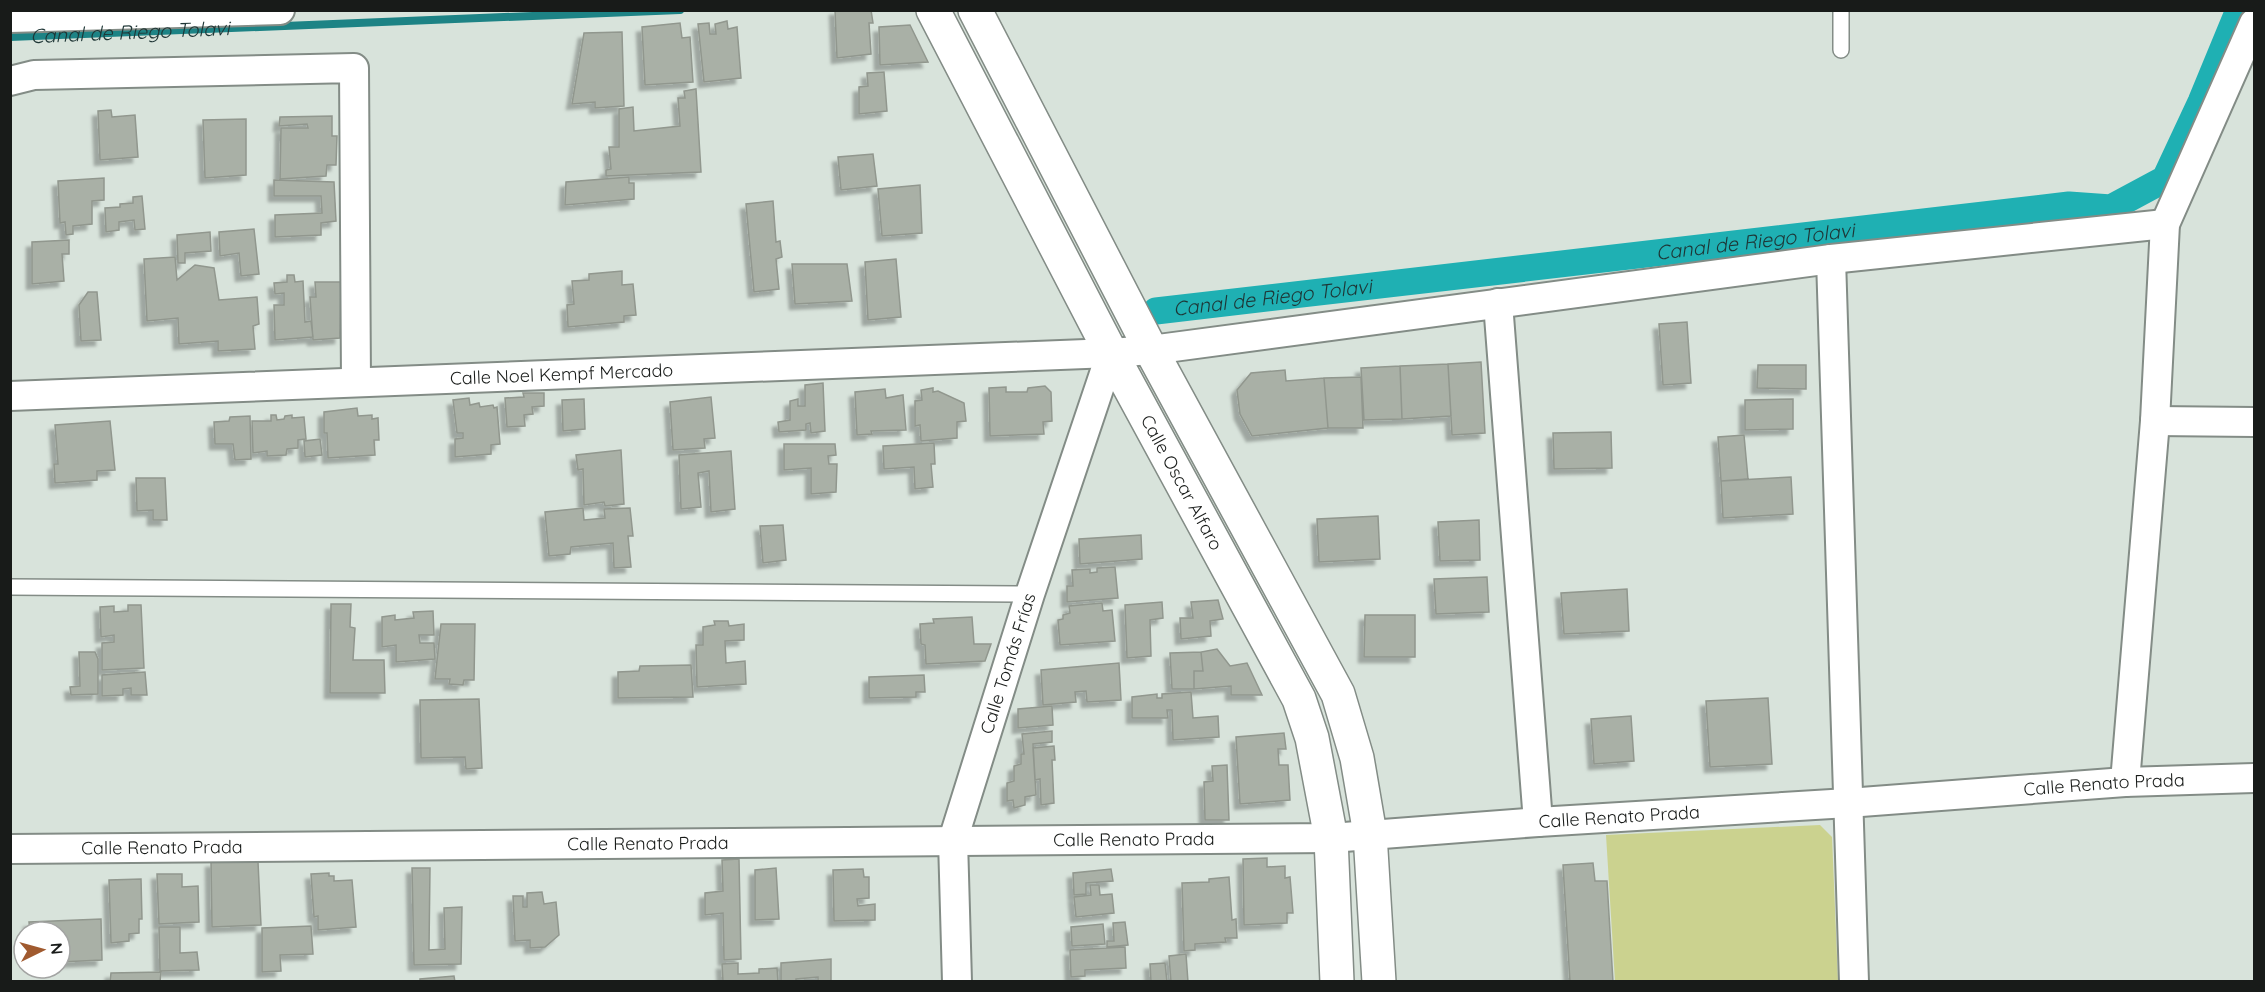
<svg xmlns="http://www.w3.org/2000/svg" width="2265" height="992" font-family="Quicksand,sans-serif">
<defs>
<filter id="shadow"><feDropShadow dx="-5.5" dy="5.5" stdDeviation="1.5" flood-color="#0004"/></filter>
</defs>
<rect width="100%" height="100%" fill="#d8e3db"/>
<!-- park -->
<path fill="#cbd28f" d="M 1820,825 L 1832,837 L 1838,981 L 1615,981 L 1606,835 Z"/>
<g fill="none" stroke-linecap="round" stroke-linejoin="round">
<!-- stream -->
<path stroke="#1d8385" stroke-width="8" id="s1" d="M 10,37 L 680,10"/>
<!-- canal -->
<path stroke="#1fb0b3" stroke-width="27" id="s2" d="M 1156,311 L 2069,205 L 2111,208 L 2165,179 L 2201,102 L 2239,10"/>
</g>
<!-- building -->
<path fill="#a9b0a6" stroke="#91978e" stroke-width="1.5" filter="url(#shadow)" d="M 835,10 L 871,10 L 873,23 L 869,23 L 871,54 L 837,58 Z
M 727,21 L 728,29 L 737,27 L 741,78 L 704,82 L 698,24 L 709,23 L 710,34 L 716,34 L 715,24 Z
M 680,23 L 682,38 L 690,37 L 693,82 L 645,85 L 642,27 Z
M 910,25 L 928,62 L 880,65 L 879,27 Z
M 622,32 L 624,106 L 595,108 L 595,102 L 572,104 L 584,33 Z
M 884,72 L 887,111 L 859,114 L 859,87 L 868,86 L 867,73 Z
M 696,89 L 701,172 L 606,176 L 606,170 L 611,169 L 609,147 L 619,147 L 619,109 L 633,107 L 634,131 L 680,126 L 678,98 L 685,98 L 684,91 Z
M 111,110 L 112,117 L 135,115 L 138,157 L 100,160 L 98,111 Z
M 332,116 L 332,136 L 337,136 L 336,165 L 327,165 L 326,176 L 280,179 L 281,128 L 308,128 L 307,124 L 279,126 L 280,117 Z
M 246,119 L 246,175 L 205,178 L 203,120 Z
M 873,154 L 877,186 L 841,190 L 838,157 Z
M 629,177 L 629,183 L 634,183 L 634,199 L 565,205 L 566,182 Z
M 104,178 L 104,200 L 92,201 L 92,224 L 73,226 L 73,234 L 66,235 L 65,222 L 60,223 L 58,181 Z
M 274,180 L 334,182 L 336,221 L 321,223 L 321,235 L 275,237 L 275,215 L 322,213 L 321,196 L 274,196 Z
M 920,185 L 922,233 L 882,236 L 878,189 Z
M 142,196 L 145,229 L 135,230 L 134,220 L 119,222 L 119,230 L 106,232 L 105,208 L 120,207 L 120,204 L 133,203 L 133,197 Z
M 773,201 L 776,242 L 780,241 L 782,257 L 776,259 L 779,289 L 754,292 L 746,204 Z
M 254,229 L 259,274 L 241,276 L 239,253 L 220,256 L 219,232 Z
M 210,232 L 211,251 L 185,253 L 185,263 L 178,263 L 177,235 Z
M 69,240 L 69,254 L 62,254 L 64,281 L 32,284 L 32,242 Z
M 175,257 L 177,280 L 195,265 L 214,268 L 219,300 L 257,297 L 259,324 L 253,326 L 255,349 L 218,351 L 218,341 L 179,344 L 178,318 L 147,321 L 144,259 Z
M 896,259 L 901,317 L 868,320 L 865,262 Z
M 792,264 L 847,264 L 852,301 L 795,304 Z
M 622,271 L 622,285 L 633,284 L 636,315 L 624,316 L 624,322 L 568,327 L 567,305 L 574,304 L 572,281 L 589,280 L 589,274 Z
M 287,275 L 294,275 L 295,282 L 303,281 L 305,322 L 311,321 L 313,337 L 275,340 L 274,305 L 284,305 L 284,293 L 275,294 L 274,283 L 287,282 Z
M 315,282 L 341,282 L 340,338 L 313,340 L 310,297 L 316,297 Z
M 88,292 L 97,292 L 101,340 L 81,341 L 79,305 Z
M 1687,322 L 1691,383 L 1663,385 L 1659,324 Z
M 1481,362 L 1485,433 L 1452,435 L 1448,364 Z
M 1448,364 L 1451,416 L 1402,419 L 1400,366 Z
M 1758,365 L 1806,365 L 1806,389 L 1757,388 Z
M 1400,366 L 1402,419 L 1364,420 L 1361,368 Z
M 1285,370 L 1286,381 L 1324,378 L 1328,428 L 1252,436 L 1240,414 L 1237,390 L 1251,373 Z
M 1361,377 L 1363,428 L 1328,428 L 1324,378 Z
M 823,383 L 825,431 L 811,433 L 810,423 L 806,424 L 806,430 L 779,432 L 778,422 L 790,420 L 790,401 L 798,399 L 798,406 L 805,406 L 805,385 Z
M 1045,386 L 1051,392 L 1052,421 L 1043,422 L 1044,434 L 990,436 L 989,388 L 1006,387 L 1006,392 L 1027,392 L 1028,388 Z
M 933,388 L 933,392 L 938,391 L 964,403 L 966,421 L 957,422 L 957,438 L 921,441 L 920,425 L 915,426 L 915,401 L 922,400 L 921,390 Z
M 885,389 L 886,398 L 903,395 L 906,430 L 871,431 L 872,434 L 857,435 L 855,392 Z
M 523,393 L 544,393 L 544,406 L 532,407 L 533,414 L 524,415 L 525,426 L 507,427 L 505,398 L 524,397 Z
M 711,397 L 715,438 L 704,439 L 705,448 L 673,450 L 670,402 Z
M 469,398 L 470,405 L 479,403 L 480,407 L 493,405 L 494,408 L 497,407 L 500,444 L 491,445 L 491,454 L 455,457 L 455,439 L 463,438 L 463,433 L 457,433 L 453,400 Z
M 584,399 L 585,429 L 563,431 L 562,400 Z
M 1793,399 L 1793,429 L 1745,430 L 1745,400 Z
M 357,408 L 358,416 L 372,415 L 372,419 L 378,418 L 379,440 L 374,440 L 375,455 L 328,458 L 327,433 L 324,433 L 324,412 Z
M 271,415 L 276,415 L 277,420 L 284,419 L 285,416 L 292,415 L 292,418 L 304,417 L 306,439 L 298,440 L 298,448 L 287,449 L 286,455 L 267,456 L 267,451 L 253,453 L 252,421 L 271,421 Z
M 250,416 L 251,459 L 235,460 L 233,444 L 215,444 L 214,422 L 229,421 L 230,417 Z
M 110,421 L 115,470 L 97,471 L 97,480 L 55,483 L 54,464 L 58,464 L 55,425 Z
M 1611,432 L 1612,468 L 1554,469 L 1553,433 Z
M 1744,435 L 1748,479 L 1721,481 L 1718,437 Z
M 320,439 L 322,455 L 305,457 L 304,441 Z
M 934,443 L 935,464 L 931,464 L 933,487 L 915,489 L 914,467 L 884,469 L 883,446 Z
M 784,444 L 835,444 L 836,455 L 828,456 L 829,464 L 837,464 L 836,492 L 811,494 L 811,468 L 784,470 Z
M 621,450 L 624,504 L 605,506 L 604,502 L 584,505 L 583,469 L 578,470 L 576,455 Z
M 731,451 L 735,509 L 711,512 L 709,471 L 698,473 L 701,507 L 681,509 L 679,455 Z
M 1791,477 L 1793,514 L 1723,518 L 1721,481 Z
M 136,478 L 165,478 L 167,520 L 153,520 L 153,510 L 137,511 Z
M 583,508 L 584,520 L 605,518 L 604,509 L 630,508 L 633,536 L 628,536 L 631,567 L 614,568 L 613,543 L 571,547 L 570,554 L 549,556 L 545,512 Z
M 1378,516 L 1380,559 L 1319,562 L 1317,519 Z
M 1479,520 L 1480,560 L 1440,561 L 1438,522 Z
M 783,525 L 786,560 L 763,563 L 760,526 Z
M 1141,535 L 1142,559 L 1080,564 L 1079,539 Z
M 1115,567 L 1118,598 L 1067,602 L 1067,586 L 1073,586 L 1072,570 L 1090,569 L 1090,573 L 1097,572 L 1097,568 Z
M 1487,577 L 1489,612 L 1436,614 L 1434,579 Z
M 1627,589 L 1629,631 L 1564,634 L 1561,593 Z
M 1218,600 L 1223,619 L 1210,621 L 1211,636 L 1181,639 L 1180,618 L 1193,618 L 1191,602 Z
M 1162,602 L 1163,618 L 1150,620 L 1151,656 L 1127,658 L 1125,605 Z
M 1102,603 L 1103,611 L 1112,610 L 1115,641 L 1060,645 L 1058,620 L 1063,619 L 1063,615 L 1070,613 L 1069,606 Z
M 331,604 L 351,604 L 350,627 L 355,628 L 353,660 L 384,660 L 385,693 L 330,693 Z
M 128,605 L 141,605 L 144,668 L 102,670 L 102,643 L 114,642 L 114,635 L 101,637 L 100,607 L 114,606 L 114,612 L 128,611 Z
M 433,611 L 434,635 L 419,635 L 420,643 L 434,643 L 435,659 L 396,662 L 396,645 L 382,647 L 382,617 L 395,615 L 395,620 L 414,618 L 413,612 Z
M 1365,615 L 1415,615 L 1415,657 L 1364,657 Z
M 972,617 L 974,644 L 991,644 L 985,661 L 926,664 L 925,645 L 921,644 L 920,624 L 934,623 L 933,619 Z
M 714,621 L 728,621 L 729,626 L 744,624 L 744,640 L 725,641 L 726,663 L 745,661 L 746,684 L 697,687 L 696,645 L 703,645 L 703,627 L 715,625 Z
M 441,624 L 475,624 L 474,680 L 464,680 L 463,685 L 449,684 L 450,679 L 435,679 Z
M 1217,649 L 1230,666 L 1247,663 L 1262,695 L 1231,695 L 1231,686 L 1194,689 L 1194,671 L 1203,671 L 1201,652 Z
M 79,652 L 95,652 L 98,659 L 98,694 L 71,695 L 70,687 L 80,686 Z
M 1201,652 L 1203,671 L 1194,671 L 1194,689 L 1172,689 L 1170,653 Z
M 1119,663 L 1121,700 L 1087,702 L 1086,691 L 1075,692 L 1076,702 L 1043,705 L 1041,670 Z
M 691,665 L 693,697 L 618,698 L 618,672 L 639,671 L 640,666 Z
M 145,672 L 147,695 L 131,695 L 131,688 L 123,689 L 123,695 L 102,696 L 102,675 Z
M 924,675 L 925,692 L 916,692 L 916,697 L 869,698 L 869,677 Z
M 1191,692 L 1193,718 L 1218,716 L 1219,737 L 1173,740 L 1172,710 L 1167,710 L 1168,718 L 1132,718 L 1132,697 L 1157,694 L 1157,698 L 1162,698 L 1162,694 Z
M 1768,698 L 1772,764 L 1710,767 L 1706,701 Z
M 479,699 L 482,768 L 466,769 L 465,757 L 421,758 L 420,700 Z
M 1052,706 L 1053,725 L 1018,728 L 1018,709 Z
M 1631,716 L 1634,761 L 1594,764 L 1591,719 Z
M 1052,731 L 1052,742 L 1033,744 L 1036,795 L 1025,797 L 1025,805 L 1014,808 L 1013,800 L 1007,801 L 1007,783 L 1014,781 L 1014,766 L 1021,764 L 1021,754 L 1024,754 L 1022,734 Z
M 1284,733 L 1286,749 L 1278,749 L 1279,765 L 1288,765 L 1290,800 L 1240,804 L 1236,737 Z
M 1054,746 L 1055,760 L 1052,760 L 1054,803 L 1041,805 L 1040,779 L 1035,780 L 1033,748 Z
M 1227,765 L 1229,820 L 1205,820 L 1204,782 L 1213,781 L 1212,766 Z
M 1267,858 L 1267,867 L 1285,866 L 1285,878 L 1290,877 L 1293,913 L 1287,913 L 1287,923 L 1244,925 L 1243,859 Z
M 739,859 L 741,959 L 724,960 L 723,913 L 705,915 L 705,893 L 723,891 L 722,860 Z
M 211,862 L 258,862 L 261,925 L 212,927 Z
M 1593,863 L 1595,881 L 1607,881 L 1613,982 L 1570,982 L 1563,865 Z
M 412,868 L 430,868 L 429,950 L 445,949 L 444,908 L 462,907 L 461,964 L 414,965 Z
M 776,868 L 779,919 L 755,920 L 755,870 Z
M 863,869 L 864,877 L 869,877 L 869,898 L 857,899 L 858,906 L 875,904 L 875,920 L 834,921 L 833,870 Z
M 1111,869 L 1113,881 L 1086,883 L 1086,894 L 1074,895 L 1073,873 Z
M 329,873 L 329,876 L 334,876 L 334,881 L 352,880 L 356,927 L 318,930 L 318,916 L 314,917 L 311,874 Z
M 157,874 L 182,874 L 182,887 L 198,886 L 199,922 L 159,924 Z
M 1229,877 L 1232,920 L 1236,919 L 1237,938 L 1225,938 L 1226,942 L 1195,944 L 1195,950 L 1184,951 L 1182,883 L 1209,882 L 1209,879 Z
M 141,879 L 142,919 L 139,919 L 139,933 L 129,934 L 129,941 L 111,943 L 109,880 Z
M 1090,885 L 1099,885 L 1100,895 L 1112,894 L 1114,913 L 1076,917 L 1074,897 L 1091,895 Z
M 542,892 L 544,904 L 556,902 L 559,935 L 545,947 L 530,948 L 530,940 L 515,941 L 513,896 L 523,896 L 523,907 L 527,907 L 527,893 Z
M 101,919 L 102,960 L 60,962 L 60,932 L 30,932 L 29,922 Z
M 1125,922 L 1128,945 L 1107,947 L 1107,941 L 1114,941 L 1113,923 Z
M 1103,924 L 1105,944 L 1072,946 L 1071,927 Z
M 311,926 L 313,954 L 280,955 L 281,971 L 262,972 L 262,928 Z
M 159,927 L 180,927 L 180,953 L 197,952 L 199,970 L 160,971 Z
M 1125,947 L 1126,968 L 1085,970 L 1085,976 L 1071,977 L 1070,950 Z
M 1186,954 L 1188,982 L 1171,982 L 1169,956 Z
M 831,959 L 831,982 L 818,982 L 818,977 L 796,979 L 796,982 L 781,982 L 781,963 Z
M 738,963 L 738,974 L 759,973 L 759,969 L 777,968 L 778,982 L 723,982 L 722,964 Z
M 1165,963 L 1167,982 L 1151,982 L 1150,964 Z
M 161,972 L 160,982 L 110,982 L 111,973 Z
M 454,976 L 455,982 L 420,982 L 420,979 Z"/>
<g fill="none" stroke-linecap="round" stroke-linejoin="round">
<defs>
<path id="service" d="M 1841,50 L 1841,10
M 10,587 L 1030,594"/>
<g id="minor">
<path d="M 10,18 L 280,10"/>
<path d="M 10,81 L 34,75 L 354,68 L 356,382"/>
<path d="M 1831,259 L 1854,982"/>
<path d="M 1498,303 L 1538,822"/>
<path id="s3" d="M 10,396 L 1111,353 L 1151,350 L 1831,259 L 2165,224"/>
<path d="M 2155,421 L 2254,422"/>
<path d="M 2125,782 L 2155,421 L 2165,224 L 2254,23"/>
<path id="s4" d="M 10,849 L 1331,838 L 1538,822 L 1848,803 L 2125,782 L 2254,778"/>
<path id="s5" d="M 957,982 L 953,840 L 1030,594 L 1111,353"/>
</g>
<g id="secondary">
<path id="s6" d="M 933,10 L 1111,353 L 1299,699 L 1312,738 L 1331,838 L 1337,982"/>
<path d="M 975,10 L 1151,350 L 1338,694 L 1357,758 L 1370,834 L 1379,982"/>
</g>
</defs>
<!-- service casing -->
<use href="#service" stroke="#838c86" stroke-width="18"/>
<!-- minor casing -->
<use href="#minor" stroke="#838c86" stroke-width="32"/>
<!-- secondary casing -->
<use href="#secondary" stroke="#838c86" stroke-width="36"/>
<!-- service -->
<use href="#service" stroke="#fff" stroke-width="15"/>
<!-- minor -->
<use href="#minor" stroke="#fff" stroke-width="28"/>
<!-- secondary -->
<use href="#secondary" stroke="#fff" stroke-width="33"/>
</g>
<g text-anchor="middle" stroke-width="6" stroke-linejoin="round" paint-order="stroke">
<!-- street labels -->
<g font-size="18" fill="#181b19" stroke="#fff">
<text dy="6" stroke="none"><textPath href="#s3" startOffset="552">Calle Noel Kempf Mercado</textPath></text>
<text dy="6" stroke="none"><textPath href="#s6" startOffset="534">Calle Oscar Alfaro</textPath></text>
<text dy="6" stroke="none"><textPath href="#s5" startOffset="327">Calle Tomás Frías</textPath></text>
<text dy="6" stroke="none"><textPath href="#s4" startOffset="2096">Calle Renato Prada</textPath></text>
<text dy="6" stroke="none"><textPath href="#s4" startOffset="1610">Calle Renato Prada</textPath></text>
<text dy="6" stroke="none"><textPath href="#s4" startOffset="1124">Calle Renato Prada</textPath></text>
<text dy="6" stroke="none"><textPath href="#s4" startOffset="638">Calle Renato Prada</textPath></text>
<text dy="6" stroke="none"><textPath href="#s4" startOffset="152">Calle Renato Prada</textPath></text>
</g>
<!-- water labels -->
<g font-size="20" font-style="italic" fill="#1e3535" stroke="#fff">
<text dy="7" stroke="none"><textPath href="#s1" startOffset="120">Canal de Riego Tolavi</textPath></text>
<text dy="7" stroke="none"><textPath href="#s2" startOffset="603">Canal de Riego Tolavi</textPath></text>
<text dy="7" stroke="none"><textPath href="#s2" startOffset="117">Canal de Riego Tolavi</textPath></text>
</g>
</g>
<!-- border -->
<rect width="2265" height="992" fill="none" stroke="#181b19" stroke-width="24"/>
<!-- north arrow -->
<g transform="translate(42 950) rotate(85)"><circle r="28" fill="#ffffff" stroke="#a3a4a3" stroke-width="1.5"/>
<path d="M0-4.5L10 22L0 15L-10 22Z" fill="#a05a2f"/>
<text y="-9" font-size="16" font-weight="bold" text-anchor="middle" fill="#181b19">N</text>
</g>
</svg>
